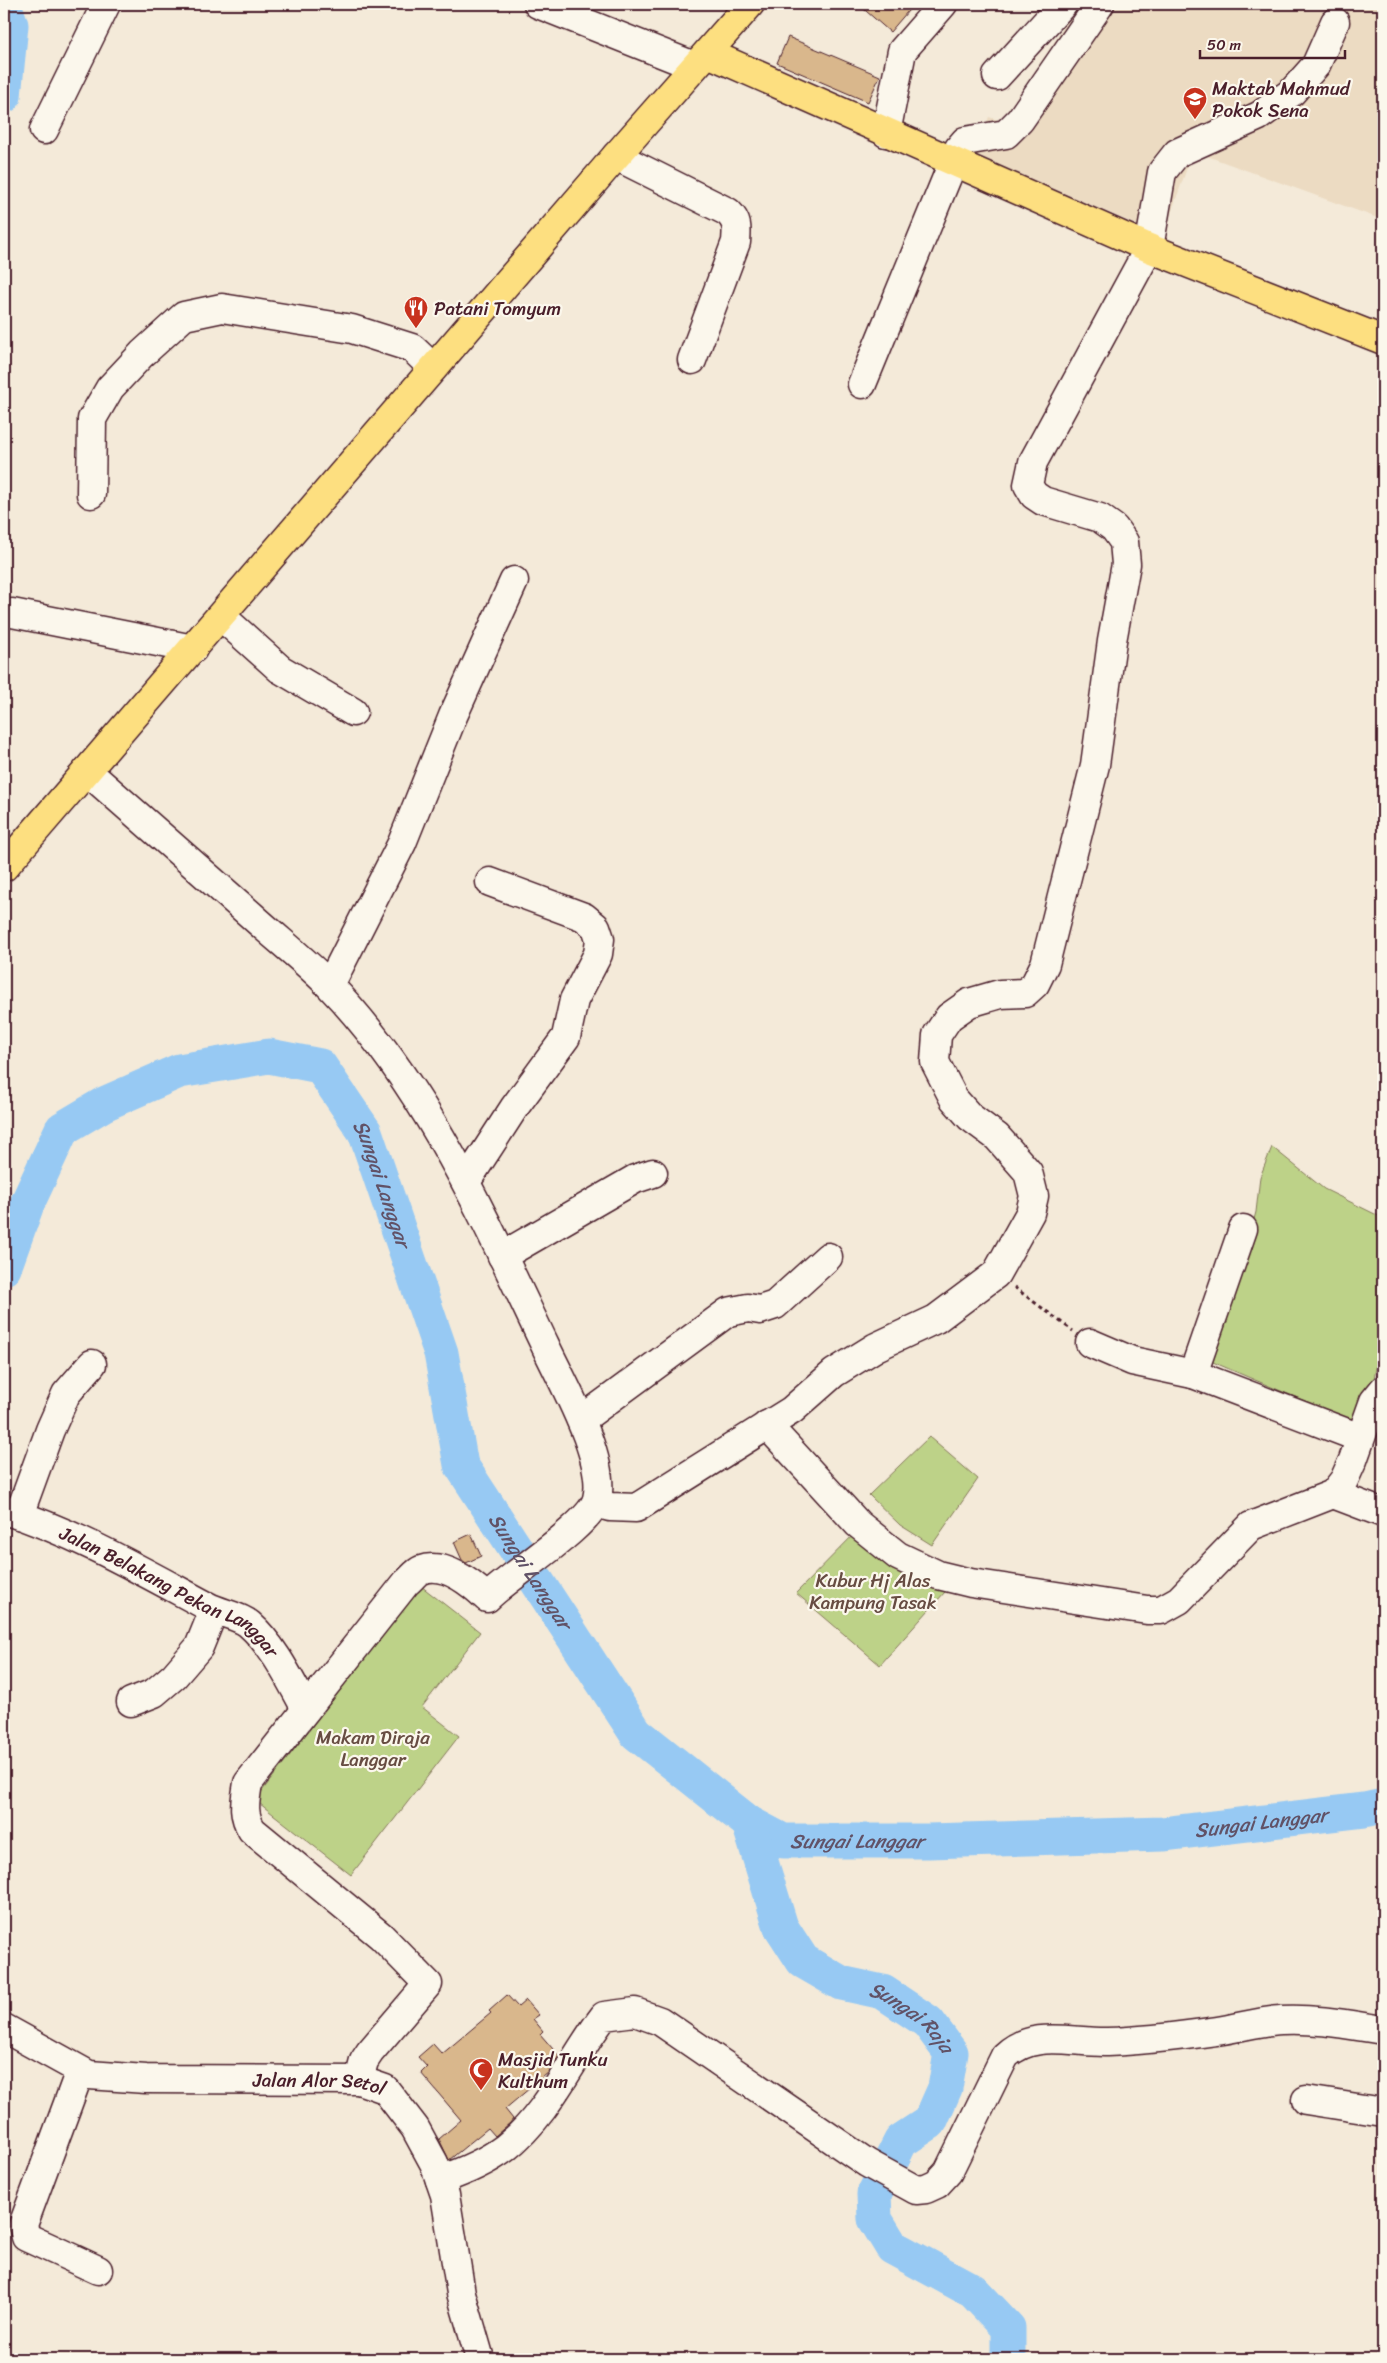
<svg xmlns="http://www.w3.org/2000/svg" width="1387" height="2363" font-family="Sriracha,sans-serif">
<rect width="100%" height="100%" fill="#f4ead9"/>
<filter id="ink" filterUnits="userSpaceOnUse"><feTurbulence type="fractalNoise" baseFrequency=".02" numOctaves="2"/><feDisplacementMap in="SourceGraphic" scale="10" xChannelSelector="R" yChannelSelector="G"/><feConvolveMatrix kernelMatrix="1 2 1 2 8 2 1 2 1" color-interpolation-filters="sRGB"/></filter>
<g filter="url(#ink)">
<!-- built -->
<path fill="#ecdbc2" d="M 1078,4 L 1383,4 L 1383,220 L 1193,151 L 1163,236 L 973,155 L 989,117 L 1005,122 Z"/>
<!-- green -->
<path fill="#bdd288" stroke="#84785a" d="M 1272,1147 L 1324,1189 L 1383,1218 L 1382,1337 L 1374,1379 L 1364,1412 L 1355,1420 L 1342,1417 L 1201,1357 L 1247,1245 L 1256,1212 L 1260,1177 Z
M 929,1437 L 978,1479 L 932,1545 L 900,1525 L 869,1495 Z
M 864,1524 L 953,1583 L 880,1665 L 796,1593 Z
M 421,1586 L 480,1632 L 422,1707 L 459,1736 L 351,1875 L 255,1800 Z"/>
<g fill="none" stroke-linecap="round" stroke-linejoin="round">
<!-- river -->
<g stroke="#97c9f3" stroke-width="35">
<path d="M 4,96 L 11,25 L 4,4"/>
<path id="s1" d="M 4,1268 L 27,1204 L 62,1129 L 104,1104 L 179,1071 L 269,1056 L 320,1066 L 365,1132 L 441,1353 L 461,1465 L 636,1733 L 749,1823 L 783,1841 L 928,1841 L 1163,1834 L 1364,1810 L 1383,1806"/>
<path id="s2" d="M 749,1823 L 781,1927 L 803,1961 L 841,1983 L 883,1992 L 928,2022 L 951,2053 L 945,2088 L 930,2122 L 901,2141 L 874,2194 L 875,2219 L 892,2247 L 973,2291 L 1008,2328 L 1008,2359"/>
</g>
</g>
<!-- building -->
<path fill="#d9b78c" stroke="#4a1f2b" d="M 858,4 L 914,4 L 890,32 Z
M 788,37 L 880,76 L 868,102 L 777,63 Z
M 471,1534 L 481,1556 L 466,1563 L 462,1560 L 454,1542 Z
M 507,1995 L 518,2007 L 526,2000 L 539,2015 L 533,2019 L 543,2031 L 540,2034 L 559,2056 L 549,2072 L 505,2109 L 513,2119 L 510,2123 L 495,2136 L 488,2128 L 449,2160 L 439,2139 L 461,2120 L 421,2073 L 427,2067 L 418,2057 L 433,2044 L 442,2054 L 491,2013 L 489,2011 Z"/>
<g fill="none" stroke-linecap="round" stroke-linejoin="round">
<defs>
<g id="minor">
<path d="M 538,4 L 694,66"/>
<path d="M 997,76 L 1063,4"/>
<path d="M 44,130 L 106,4"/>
<path d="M 886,133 L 902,51 L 943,4"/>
<path d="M 616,156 L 728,212 C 738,222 737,228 736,242 L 692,360"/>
<path d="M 862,384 L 959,148 L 965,141 L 1006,134 L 1020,120 L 1100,4"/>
<path d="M 91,494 L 92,419 L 110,388 L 142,354 L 184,316 L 222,308 L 352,329 L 412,348 L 433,368"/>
<path d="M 12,613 L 193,649"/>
<path d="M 221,616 L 280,669 L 353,712"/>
<path d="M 87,771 C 142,819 196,867 251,915 C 277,939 306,961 330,986 C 428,1088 485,1220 545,1345 C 562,1382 607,1459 597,1499 C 590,1525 510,1575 487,1598 C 471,1583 444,1561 421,1570 C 416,1572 411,1579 406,1583 L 248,1783 C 245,1802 242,1814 252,1830 L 381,1936 L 428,1984 L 370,2052 L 364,2061 L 359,2080"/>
<path d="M 330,985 L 402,843 L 453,716 L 514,581"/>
<path d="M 466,1182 L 514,1108 L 566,1037 L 574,1000 L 598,954 L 600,939 L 596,927 L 584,917 L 490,882"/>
<path d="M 502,1256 L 635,1179 L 653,1173"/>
<path d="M 1090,1343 L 1132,1361 L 1193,1374 L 1360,1438"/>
<path d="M 1193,1374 L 1243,1229"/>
<path d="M 581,1420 L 728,1312 L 748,1308 L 760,1310 L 775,1305 L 828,1257"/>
<path d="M 767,1425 L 858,1524 L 898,1556 L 938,1575 L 971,1583 L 1147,1610 L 1161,1610 L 1179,1600 L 1251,1526 L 1333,1494 L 1344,1480 L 1353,1460 L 1374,1401 L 1383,1390"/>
<path d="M 1333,1494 L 1383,1513"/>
<path d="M 596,1503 L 610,1507 L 636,1508 L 792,1410 L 834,1373 L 876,1347 L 936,1319 L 996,1274 L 1030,1213 L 1034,1196 L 1028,1172 L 997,1137 L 970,1117 L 954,1099 L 935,1062 L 937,1035 L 949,1017 L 969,1003 L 1000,994 L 1025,993 L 1035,984 L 1045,964 L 1095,765 L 1112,641 L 1126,564 L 1124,542 L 1114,528 L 1100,518 L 1043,501 L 1034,495 L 1028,485 L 1033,462 L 1149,248 L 1162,172 L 1177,153 L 1259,116 L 1292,92 L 1316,65 L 1335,22"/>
<path id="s3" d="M 4,1510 C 76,1533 140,1570 207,1606 C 219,1613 238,1615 249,1624 C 274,1646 290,1680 306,1709"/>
<path d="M 19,1515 L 50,1430 L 66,1394 L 92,1364"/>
<path d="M 131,1702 L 154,1693 L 174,1676 L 199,1647 L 214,1610"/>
<path id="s4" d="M 4,2028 L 89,2075 L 146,2079 L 359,2080 L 385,2089 L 415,2128 L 434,2163 L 445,2195 L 461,2293 L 480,2359"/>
<path d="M 80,2071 L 23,2225 L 26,2237 L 98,2270"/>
<path d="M 1306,2100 L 1383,2112"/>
<path d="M 440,2180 C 463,2172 485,2163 505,2148 C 549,2114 571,2059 604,2016 L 635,2012 L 660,2021 L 867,2163 L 916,2190 L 926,2189 L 937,2184 L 948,2172 L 1005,2056 C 1033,2029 1072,2043 1107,2042 C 1144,2041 1181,2036 1217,2031 C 1238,2028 1260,2021 1281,2020 C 1315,2018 1350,2025 1383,2030"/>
</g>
<path id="major" d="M 708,53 L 1149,248 L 1383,340
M 4,867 L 616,156 L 750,4"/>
</defs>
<!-- minor casing -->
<use href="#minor" stroke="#4a1f2b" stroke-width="31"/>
<!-- major casing -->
<use href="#major" stroke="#4a1f2b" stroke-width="31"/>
<!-- path -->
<path stroke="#4a1f2b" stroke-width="3" stroke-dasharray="4 4" stroke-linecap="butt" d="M 1014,1287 L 1073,1331"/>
<!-- minor -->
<use href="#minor" stroke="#fbf7ec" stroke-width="28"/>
<!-- major -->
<use href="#major" stroke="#fddf80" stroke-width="28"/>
</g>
</g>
<!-- icons -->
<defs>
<symbol id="school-pin" viewBox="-11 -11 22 30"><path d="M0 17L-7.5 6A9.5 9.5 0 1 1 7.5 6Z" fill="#c8321e" stroke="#fbf7ec"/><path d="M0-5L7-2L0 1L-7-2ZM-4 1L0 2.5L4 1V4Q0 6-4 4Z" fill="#fff"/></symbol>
<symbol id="restaurant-pin" viewBox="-11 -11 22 30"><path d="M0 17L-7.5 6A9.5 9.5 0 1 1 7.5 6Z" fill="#c8321e" stroke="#fbf7ec"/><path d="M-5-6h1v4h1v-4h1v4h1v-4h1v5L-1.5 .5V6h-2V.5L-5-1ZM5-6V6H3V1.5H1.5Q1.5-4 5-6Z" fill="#fff"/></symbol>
<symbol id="mosque-pin" viewBox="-11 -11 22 30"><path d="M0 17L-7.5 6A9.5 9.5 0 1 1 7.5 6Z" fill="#c8321e" stroke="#fbf7ec"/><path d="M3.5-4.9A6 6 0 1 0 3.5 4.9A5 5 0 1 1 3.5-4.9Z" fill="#fff"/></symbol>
</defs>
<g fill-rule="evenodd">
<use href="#school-pin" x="1181" y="85" width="28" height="38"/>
<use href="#restaurant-pin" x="402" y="294" width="28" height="38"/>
<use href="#mosque-pin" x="467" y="2056" width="28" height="38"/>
</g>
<g text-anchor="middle" stroke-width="4.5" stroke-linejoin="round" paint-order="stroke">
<!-- poi labels -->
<g font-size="19" fill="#4a1f2b" stroke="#fbf7ec" text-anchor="start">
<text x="1212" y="95">Maktab Mahmud<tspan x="1212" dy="22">Pokok Sena</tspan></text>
<text x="434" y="315">Patani Tomyum</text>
<text x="498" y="2066">Masjid Tunku<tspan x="498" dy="22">Kulthum</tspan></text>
</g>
<!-- park labels -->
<g font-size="19" fill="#674c42" stroke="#fbf7ec">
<text x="873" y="1587">Kubur Hj Alas<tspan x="873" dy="22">Kampung Tasak</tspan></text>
<text x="373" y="1744">Makam Diraja<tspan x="373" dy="22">Langgar</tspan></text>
</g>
<!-- street labels -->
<g font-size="19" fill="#4a1f2b" stroke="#fbf7ec">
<text dy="7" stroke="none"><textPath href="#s3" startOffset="186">Jalan Belakang Pekan Langgar</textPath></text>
<text dy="7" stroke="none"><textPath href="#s4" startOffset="328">Jalan Alor Setol</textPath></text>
</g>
<!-- water labels -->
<g font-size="20" font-style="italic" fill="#615267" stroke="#fbf7ec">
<text dy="7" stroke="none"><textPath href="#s1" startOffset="559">Sungai Langgar</textPath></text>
<text dy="7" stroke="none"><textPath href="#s1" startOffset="979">Sungai Langgar</textPath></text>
<text dy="7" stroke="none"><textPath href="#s1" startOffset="1834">Sungai Langgar</textPath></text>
<text dy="7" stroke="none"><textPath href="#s1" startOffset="1429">Sungai Langgar</textPath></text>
<text dy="7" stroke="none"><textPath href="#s2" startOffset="274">Sungai Raja</textPath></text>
</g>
</g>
<!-- margin -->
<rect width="1387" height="2363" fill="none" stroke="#fbf7ec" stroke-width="20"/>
<rect x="10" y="10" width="1367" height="2343" fill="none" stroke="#4a1f2b" stroke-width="2" filter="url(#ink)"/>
<!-- scale -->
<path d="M1200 50v8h145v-8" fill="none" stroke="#4a1f2b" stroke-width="2.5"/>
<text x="1207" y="50" font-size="15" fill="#4a1f2b" stroke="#fbf7ec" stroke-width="4" paint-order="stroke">50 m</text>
</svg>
